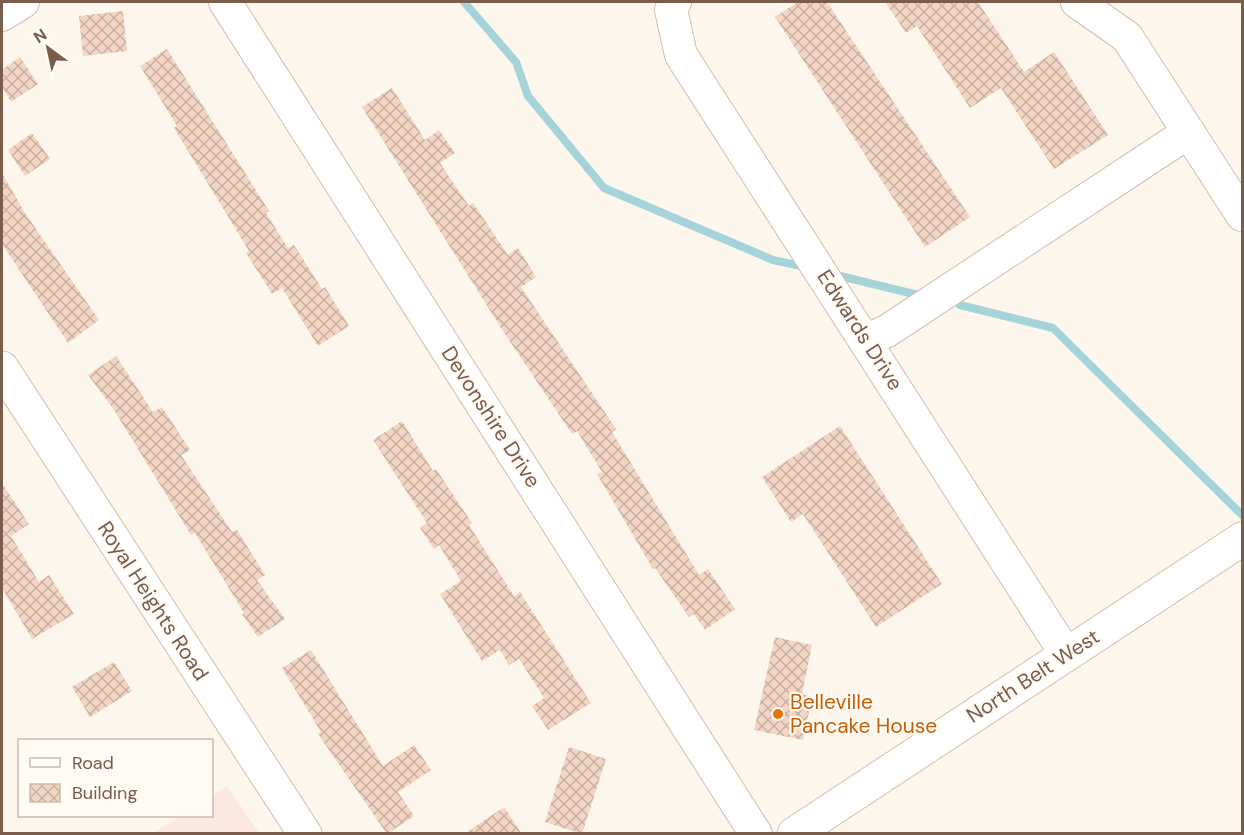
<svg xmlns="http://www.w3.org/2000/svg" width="1244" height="835" font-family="'DM Sans',sans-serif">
<defs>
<pattern id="building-cross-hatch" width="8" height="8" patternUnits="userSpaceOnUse" patternTransform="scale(1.5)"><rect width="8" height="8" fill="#f3d5c3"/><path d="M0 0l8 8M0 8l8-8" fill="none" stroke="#cab0a1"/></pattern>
</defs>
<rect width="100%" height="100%" fill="#fdf6ec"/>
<!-- commercial -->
<path fill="#fde8e0" d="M 227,786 L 259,833 L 153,833 L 181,816 L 212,816 L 212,796 Z"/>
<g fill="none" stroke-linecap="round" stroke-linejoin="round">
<!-- stream -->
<path stroke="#a5d3da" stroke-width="8" d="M 464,2 L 516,62 L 528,96 L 604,188 L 773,260 L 801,266
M 836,275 L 922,296
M 960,305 L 1053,328 L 1242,515"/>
</g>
<!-- building -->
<path fill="url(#building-cross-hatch)" d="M 798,2 L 827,2 L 970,217 L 925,247 L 775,17 Z
M 885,2 L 978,2 L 1024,72 L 1054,52 L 1108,135 L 1054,169 L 1001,88 L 970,108 L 917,26 L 906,33 Z
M 123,11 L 127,51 L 83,56 L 79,16 Z
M 167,49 L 269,211 L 266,213 L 288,248 L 294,245 L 322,289 L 325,287 L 349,326 L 318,346 L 282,288 L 272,294 L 246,253 L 249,251 L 174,128 L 177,126 L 140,66 Z
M 20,57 L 38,84 L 11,102 L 2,87 L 2,70 Z
M 392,88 L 425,140 L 439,130 L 455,153 L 440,163 L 469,206 L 473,203 L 508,255 L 518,248 L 536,277 L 521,287 L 616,429 L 612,432 L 699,575 L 708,569 L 735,609 L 705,630 L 694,614 L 689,617 L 655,568 L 653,569 L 597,474 L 602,472 L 577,431 L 572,434 L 503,331 L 362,107 Z
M 32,133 L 50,159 L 25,176 L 8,150 Z
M 2,173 L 25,213 L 99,320 L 68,343 L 2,244 Z
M 116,356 L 153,412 L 162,407 L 190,450 L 181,455 L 232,532 L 237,530 L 265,575 L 257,580 L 285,619 L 258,637 L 242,614 L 244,613 L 195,533 L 191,535 L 114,410 L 88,375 Z
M 402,421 L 433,471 L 436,469 L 472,523 L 469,525 L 514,596 L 520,592 L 591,703 L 548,730 L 532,706 L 544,698 L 519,659 L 509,665 L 500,650 L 482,661 L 440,594 L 461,581 L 439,545 L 434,549 L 420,528 L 427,523 L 373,440 Z
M 840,426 L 942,584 L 876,627 L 803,514 L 791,522 L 762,477 Z
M 2,483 L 29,524 L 11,536 L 39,582 L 49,575 L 74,614 L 32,639 L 2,588 Z
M 775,637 L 812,645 L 802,694 L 812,697 L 803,740 L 754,730 Z
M 311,650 L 383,766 L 414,745 L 431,770 L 398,792 L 414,816 L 387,834 L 318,734 L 321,732 L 282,668 Z
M 114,662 L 132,691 L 90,717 L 72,687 Z
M 569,747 L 606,759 L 582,834 L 545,822 Z
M 504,807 L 522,834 L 464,834 Z"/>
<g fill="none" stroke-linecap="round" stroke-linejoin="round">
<defs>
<path id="minor" d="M 225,2 L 756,834
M 675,2 L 671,10 L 681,55 L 1066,654
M 1077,2 L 1127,37 L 1242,215
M 2,15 L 23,2
M 867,340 L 887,331 L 1189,132"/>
<path id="tertiary" d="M 2,368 L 305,834"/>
<path id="secondary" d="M 794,834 L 1242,539"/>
</defs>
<!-- minor casing -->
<use href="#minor" stroke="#d1beb0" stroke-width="34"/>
<!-- tertiary casing -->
<use href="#tertiary" stroke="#d1beb0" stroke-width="35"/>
<!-- secondary casing -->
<use href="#secondary" stroke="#d6c0b0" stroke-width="35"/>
<!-- minor -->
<use href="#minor" stroke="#fff" stroke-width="32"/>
<!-- tertiary -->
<use href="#tertiary" stroke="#fff" stroke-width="33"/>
<!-- secondary -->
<use href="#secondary" stroke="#fff" stroke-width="33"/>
</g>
<!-- markers -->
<circle fill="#e8710a" stroke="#fffaf3" stroke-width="2" cx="778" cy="714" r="6"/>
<g text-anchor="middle" stroke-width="4.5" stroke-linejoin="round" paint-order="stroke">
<!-- street labels -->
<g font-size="21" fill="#7a5c4d" stroke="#fffaf3">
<text transform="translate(860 330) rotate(57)" y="7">Edwards Drive</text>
<text transform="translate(491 417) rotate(57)" y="7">Devonshire Drive</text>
<text transform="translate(153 601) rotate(57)" y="7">Royal Heights Road</text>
<text transform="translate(1033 676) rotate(-33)" y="7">North Belt West</text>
</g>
<!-- food labels -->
<g font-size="21" fill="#c56008" stroke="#fffaf3" text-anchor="start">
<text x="790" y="709">Belleville<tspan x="790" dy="24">Pancake House</tspan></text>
</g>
</g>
<!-- border -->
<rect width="1244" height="835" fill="none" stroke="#7a5c4d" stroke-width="6"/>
<!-- legend -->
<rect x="18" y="739" width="195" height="78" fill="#fffaf3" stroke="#cabbb1" stroke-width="1.5"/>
<rect x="30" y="758" width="30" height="9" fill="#ffffff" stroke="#cabbb1" stroke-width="1.5"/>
<text x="72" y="769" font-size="18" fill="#7a5c4d">Road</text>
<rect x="30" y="784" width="30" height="18" fill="url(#building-cross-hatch)" stroke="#cabbb1" stroke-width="1.5"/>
<text x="72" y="799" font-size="18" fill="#7a5c4d">Building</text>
<!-- north arrow -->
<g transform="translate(48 48) rotate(327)" stroke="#fffaf3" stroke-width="4.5" paint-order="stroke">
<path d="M0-4.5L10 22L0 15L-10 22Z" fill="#7a5c4d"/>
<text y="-9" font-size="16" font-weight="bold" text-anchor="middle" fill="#7a5c4d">N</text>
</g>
</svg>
